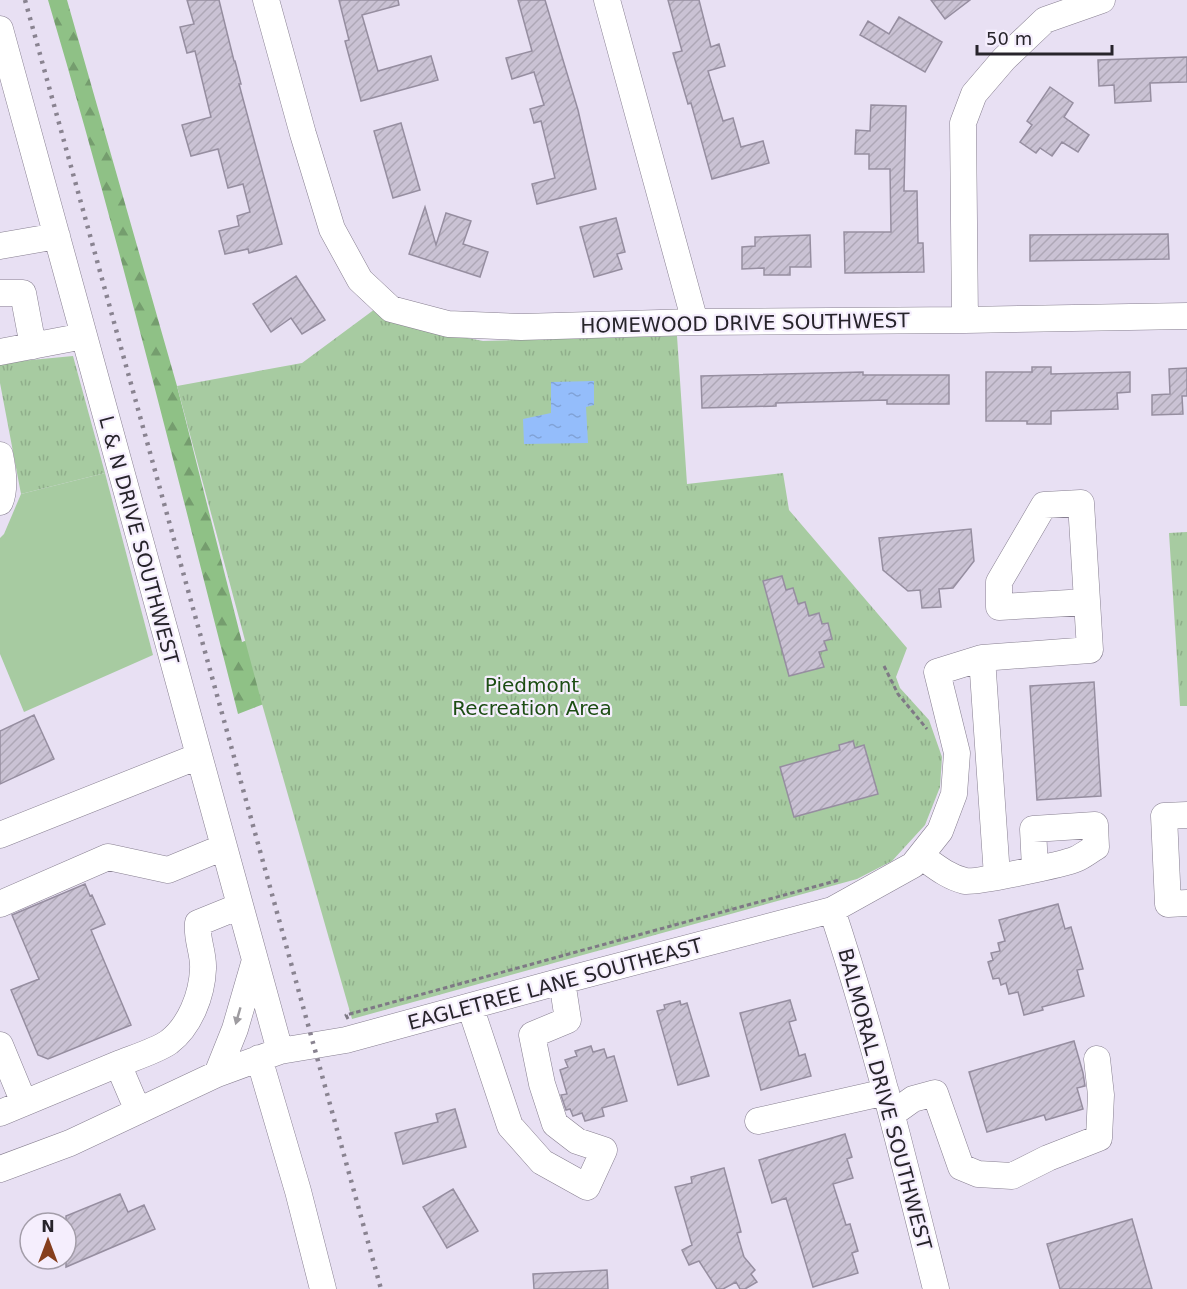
<svg xmlns="http://www.w3.org/2000/svg" width="1187" height="1289" font-family="'DejaVu Sans',sans-serif">
<defs>
<pattern id="forest-firs" width="22" height="20" patternUnits="userSpaceOnUse" patternTransform="scale(1.5)"><rect width="22" height="20" fill="#8fc186"/><path d="M5 1l3.5 6h-7zM16 11l3.5 6h-7z" fill="#759d6e"/></pattern>
<pattern id="park-tufts" width="24" height="20" patternUnits="userSpaceOnUse" patternTransform="scale(1.5)"><rect width="24" height="20" fill="#a7cba1"/><path d="M3 7l-1-3M5 7V3M7 7l1-3M15 17l-1-3M17 17v-4M19 17l1-3" fill="none" stroke="#90ae8b"/></pattern>
<pattern id="water-ripples" width="26" height="14" patternUnits="userSpaceOnUse" patternTransform="scale(1.5)"><rect width="26" height="14" fill="#94bdfb"/><path d="M2 4q2-2 4 0t4 0M15 11q2-2 4 0t4 0" fill="none" stroke="#80a2d7"/></pattern>
<pattern id="building-hatch" width="6" height="6" patternUnits="userSpaceOnUse" patternTransform="scale(1.5)"><rect width="6" height="6" fill="#cac2d4"/><path d="M-1 1l2-2M0 6l6-6M5 7l2-2" fill="none" stroke="#aea7b6"/></pattern>
</defs>
<rect width="100%" height="100%" fill="#e8e0f3"/>
<!-- grass -->
<path fill="#a7cba1" d="M 105,473 L 153,655 L 24,712 L 0,654 L 0,538 L 4,534 L 21,494 Z"/>
<!-- forest -->
<path fill="url(#forest-firs)" d="M 48,0 L 67,0 L 177,386 L 242,642 L 687,484 L 707,534 L 238,714 C 177,475 118,236 48,0 Z"/>
<!-- park -->
<path fill="url(#park-tufts)" d="M 375,309 L 420,329 L 483,341 L 677,336 L 687,484 L 783,473 L 789,510 L 907,648 L 896,677 L 900,688 L 929,720 L 942,757 L 940,787 L 925,825 L 892,861 L 857,879 L 352,1019 L 262,704 L 177,386 L 302,363 Z
M 73,356 L 105,473 L 21,494 L 0,383 L 0,363 Z
M 1187,532 L 1187,706 L 1180,706 L 1169,533 Z"/>
<!-- water -->
<path fill="url(#water-ripples)" d="M 594,381 L 594,405 L 586,407 L 588,443 L 524,444 L 523,419 L 551,413 L 551,382 Z"/>
<!-- building -->
<path fill="url(#building-hatch)" stroke="#968ea0" stroke-width="1.5" d="M 187,0 L 219,0 L 234,61 L 235,61 L 241,84 L 239,84 L 282,244 L 249,253 L 248,249 L 225,254 L 219,231 L 239,226 L 237,216 L 250,212 L 243,184 L 228,188 L 218,149 L 191,156 L 182,125 L 211,117 L 195,51 L 187,53 L 180,27 L 194,24 Z
M 339,0 L 398,0 L 399,5 L 362,15 L 378,71 L 431,56 L 438,80 L 361,101 L 345,41 L 349,40 Z
M 518,0 L 545,0 L 578,110 L 596,189 L 537,204 L 532,184 L 555,178 L 541,121 L 534,123 L 530,109 L 544,105 L 534,72 L 512,79 L 506,58 L 532,51 Z
M 668,0 L 699,0 L 711,47 L 719,44 L 725,66 L 708,71 L 723,121 L 733,118 L 741,147 L 763,141 L 769,163 L 712,179 L 691,103 L 688,104 L 673,53 L 682,51 Z
M 931,0 L 970,0 L 945,19 Z
M 899,17 L 942,42 L 925,72 L 860,35 L 868,21 L 889,34 Z
M 1187,57 L 1187,82 L 1150,83 L 1151,101 L 1115,103 L 1114,85 L 1099,86 L 1098,60 Z
M 1050,87 L 1073,103 L 1064,117 L 1089,135 L 1078,152 L 1062,142 L 1052,156 L 1040,148 L 1036,153 L 1020,142 L 1032,125 L 1027,121 Z
M 871,105 L 906,106 L 904,191 L 917,191 L 918,243 L 923,243 L 924,272 L 845,273 L 844,232 L 891,232 L 890,169 L 869,169 L 869,154 L 855,154 L 856,130 L 870,131 Z
M 401,123 L 420,190 L 393,198 L 374,131 Z
M 425,207 L 436,245 L 446,213 L 471,221 L 463,244 L 488,252 L 480,277 L 409,254 Z
M 616,218 L 625,252 L 617,254 L 622,269 L 594,277 L 580,227 Z
M 1168,234 L 1169,259 L 1030,261 L 1030,235 Z
M 810,235 L 811,267 L 790,267 L 790,275 L 764,275 L 764,268 L 742,269 L 742,247 L 755,246 L 755,237 Z
M 296,276 L 325,320 L 302,334 L 291,318 L 271,332 L 253,304 Z
M 1032,367 L 1051,367 L 1051,374 L 1130,372 L 1130,392 L 1117,393 L 1118,409 L 1051,411 L 1051,424 L 1027,424 L 1027,421 L 986,421 L 986,372 L 1032,372 Z
M 1187,368 L 1187,396 L 1182,396 L 1183,414 L 1152,415 L 1152,395 L 1170,394 L 1169,369 Z
M 863,372 L 863,375 L 949,375 L 949,404 L 887,404 L 887,400 L 776,403 L 776,406 L 702,408 L 701,376 Z
M 971,529 L 974,561 L 953,588 L 939,589 L 941,607 L 922,608 L 920,590 L 908,591 L 883,570 L 879,538 Z
M 782,576 L 786,590 L 793,588 L 798,604 L 805,602 L 809,616 L 819,613 L 822,624 L 828,623 L 832,639 L 824,641 L 827,650 L 819,652 L 824,667 L 789,676 L 763,581 Z
M 1094,682 L 1101,796 L 1037,800 L 1030,686 Z
M 34,715 L 54,759 L 0,784 L 0,731 Z
M 853,741 L 855,748 L 864,745 L 878,794 L 794,817 L 780,767 L 840,750 L 839,745 Z
M 85,884 L 90,896 L 92,895 L 105,924 L 91,930 L 131,1025 L 48,1059 L 38,1055 L 11,990 L 39,979 L 12,915 Z
M 1058,904 L 1065,929 L 1071,927 L 1083,969 L 1077,970 L 1084,996 L 1042,1007 L 1043,1010 L 1024,1015 L 1018,992 L 1009,994 L 1006,983 L 1001,985 L 999,978 L 993,979 L 988,962 L 993,960 L 991,953 L 1000,951 L 998,943 L 1005,941 L 999,920 Z
M 790,1000 L 796,1020 L 789,1022 L 797,1048 L 799,1056 L 805,1054 L 811,1076 L 761,1090 L 740,1013 Z
M 680,1001 L 681,1005 L 687,1003 L 709,1076 L 678,1085 L 657,1011 L 665,1009 L 664,1005 Z
M 1074,1041 L 1083,1073 L 1085,1086 L 1077,1088 L 1083,1109 L 1046,1120 L 1044,1115 L 987,1132 L 969,1072 Z
M 591,1046 L 593,1052 L 604,1049 L 607,1058 L 614,1056 L 627,1101 L 602,1108 L 604,1116 L 585,1121 L 582,1113 L 573,1116 L 570,1109 L 566,1110 L 561,1095 L 567,1094 L 560,1070 L 568,1067 L 565,1060 L 577,1056 L 575,1051 Z
M 455,1109 L 466,1147 L 403,1164 L 395,1133 L 438,1122 L 436,1114 Z
M 845,1134 L 852,1157 L 847,1159 L 853,1178 L 833,1184 L 846,1225 L 850,1224 L 858,1251 L 852,1253 L 858,1273 L 813,1287 L 786,1198 L 772,1203 L 759,1160 Z
M 724,1168 L 741,1232 L 737,1233 L 744,1257 L 755,1270 L 751,1274 L 757,1282 L 745,1289 L 740,1289 L 736,1282 L 723,1289 L 717,1289 L 699,1261 L 689,1265 L 682,1250 L 692,1245 L 675,1187 L 692,1183 L 691,1177 Z
M 453,1189 L 478,1231 L 447,1248 L 423,1207 Z
M 120,1194 L 128,1212 L 144,1205 L 155,1229 L 66,1267 L 66,1216 Z
M 1132,1219 L 1152,1289 L 1060,1289 L 1047,1244 Z
M 607,1270 L 608,1289 L 534,1289 L 533,1274 Z"/>
<g fill="none" stroke-linecap="round" stroke-linejoin="round">
<defs>
<path id="minor" d="M 266,0 L 303,134 L 332,229 L 360,280 L 391,309 L 448,324 L 521,327 L 695,322 L 965,320 L 1187,316
M 607,0 L 695,322
M 0,29 L 280,1051
M 0,246 L 57,236
M 0,293 L 23,293 L 33,346
M 965,320 L 963,123 L 974,94 L 1004,59 L 1045,20 L 1102,0
M 0,352 L 84,336
M 0,455 C 3,469 6,488 0,502
M 1187,815 L 1164,816 L 1168,904 L 1187,903
M 0,835 L 199,756
M 921,856 C 935,866 948,877 965,881 C 975,883 1065,864 1076,859 C 1083,856 1089,851 1096,847 L 1095,825 L 1033,829 L 1035,868
M 997,876 L 982,658 L 1090,650 L 1081,503 L 1044,505 L 999,582 L 999,607 L 1087,602
M 0,904 L 108,857 L 168,870 L 224,847
M 832,910 C 873,1034 904,1162 936,1289
M 470,1006 L 510,1126 L 542,1162 L 587,1187 L 604,1150 L 577,1141 L 555,1124 L 542,1084 L 532,1035 L 568,1020 L 562,981
M 0,1045 L 24,1103
M 259,1058 L 298,1191 L 323,1289
M 118,1064 C 133,1058 156,1051 169,1042 C 190,1026 202,995 203,969 C 204,953 196,939 198,923 L 240,906
M 217,1074 L 235,1029 L 255,960
M 0,1113 L 118,1064 L 138,1111
M 892,1114 L 913,1099 L 935,1093 L 961,1167 L 978,1174 L 1012,1176 L 1048,1158 L 1099,1138 L 1101,1095 L 1097,1059
M 758,1121 L 886,1092
M 0,1169 L 70,1143 L 217,1074 L 280,1051 L 346,1040 L 562,981 L 832,910 L 913,865 L 940,831 L 954,794 L 957,753 L 937,672 L 982,658"/>
</defs>
<!-- minor casing -->
<use href="#minor" stroke="#877f90" stroke-width="27"/>
<!-- path -->
<path stroke="#7e7985" stroke-width="3" stroke-dasharray="4.5 3" stroke-linecap="butt" d="M 884,666 L 898,694 L 927,729
M 348,1019 L 346,1015 L 839,880"/>
<!-- minor -->
<use href="#minor" stroke="#fff" stroke-width="26"/>
<!-- rail -->
<path stroke="#898390" stroke-width="4.5" stroke-dasharray="3 6" stroke-linecap="butt" d="M 25,0 L 381,1289"/>
</g>
<!-- one-way arrows -->
<defs><path id="oneway-solid" d="M-6-.8H1V-3.2L6.5 0L1 3.2V.8H-6Z" transform="scale(1.5)"/></defs>
<use fill="#9e9ca0" href="#oneway-solid" transform="translate(238 1016) rotate(106)"/>
<g text-anchor="middle" stroke-width="4.5" stroke-linejoin="round" paint-order="stroke">
<!-- street labels -->
<g font-size="20" fill="#27242b" stroke="#f5eefd">
<text transform="translate(745 323) rotate(-1)" y="7">HOMEWOOD DRIVE SOUTHWEST</text>
<text transform="translate(139 540) rotate(75)" y="7">L &amp; N DRIVE SOUTHWEST</text>
<text transform="translate(555 984) rotate(-15)" y="7">EAGLETREE LANE SOUTHEAST</text>
<text transform="translate(885 1099) rotate(75)" y="7">BALMORAL DRIVE SOUTHWEST</text>
</g>
<!-- park labels -->
<g font-size="20" fill="#1c4d13" stroke="#f5eefd">
<text x="532" y="692">Piedmont<tspan x="532" dy="23">Recreation Area</tspan></text>
</g>
</g>
<!-- north arrow -->
<g transform="translate(48 1241)"><circle r="28" fill="#f5eefd" stroke="#a39da9" stroke-width="1.5"/>
<path d="M0-4.5L10 22L0 15L-10 22Z" fill="#853e1d"/>
<text y="-9" font-size="16" font-weight="bold" text-anchor="middle" fill="#27242b">N</text>
</g>
<!-- scale -->
<path d="M977 45v9h135v-9" fill="none" stroke="#27242b" stroke-width="3"/>
<text x="986" y="45" font-size="18" fill="#27242b" stroke="#f5eefd" stroke-width="4.5" paint-order="stroke">50 m</text>
</svg>
